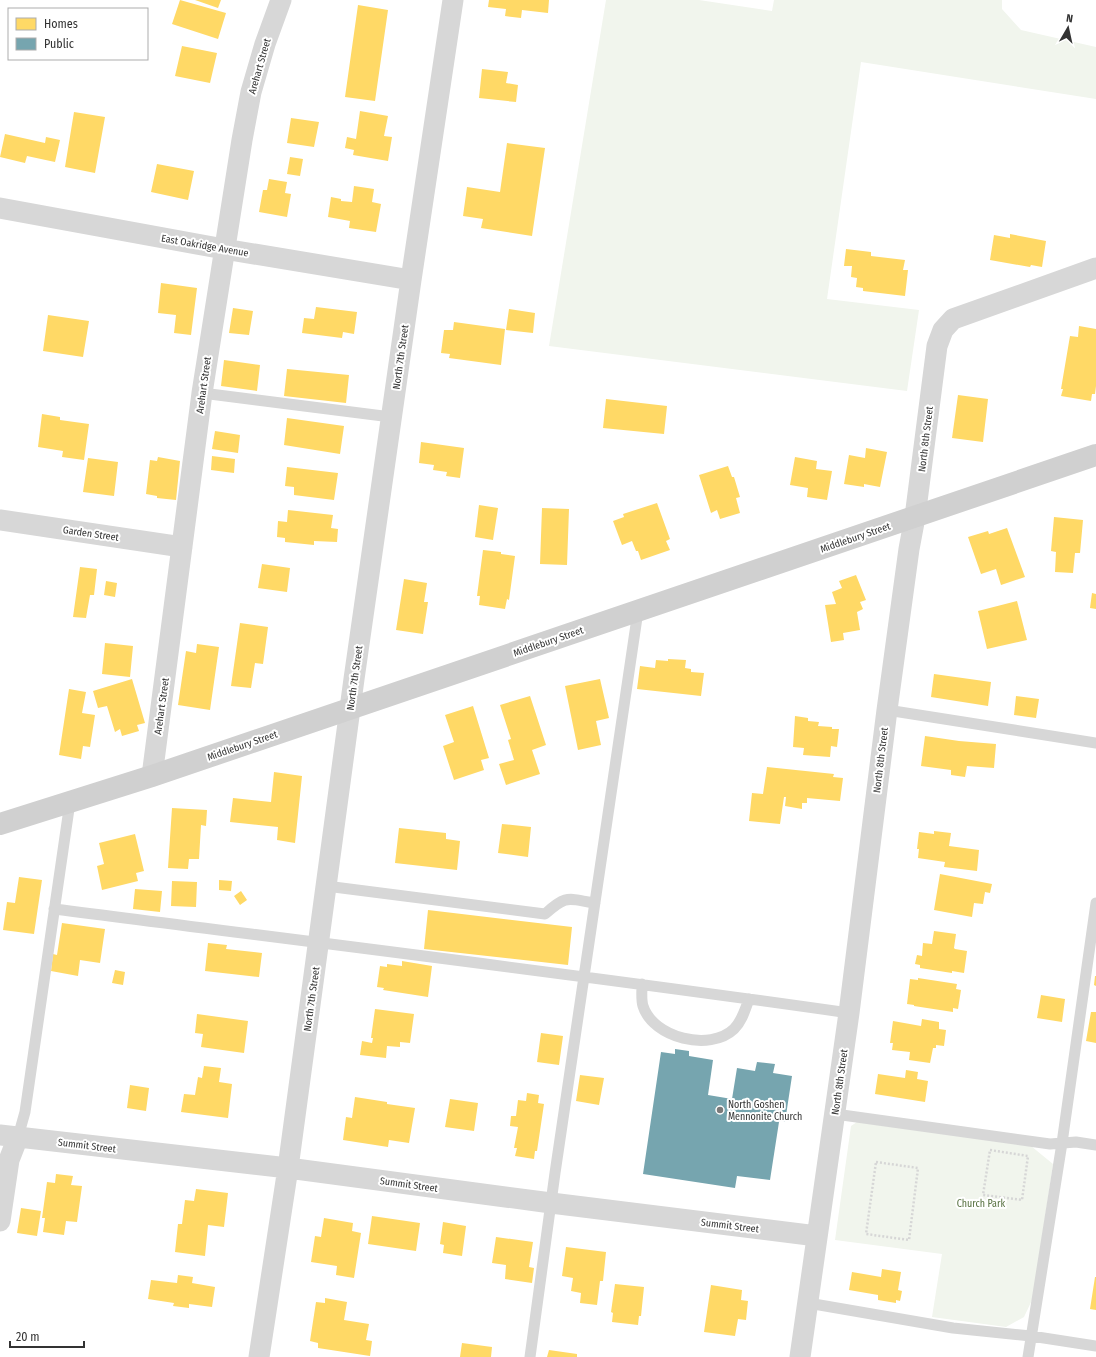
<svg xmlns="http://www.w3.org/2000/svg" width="1096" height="1357" font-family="'Fira Sans Condensed',sans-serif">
<rect width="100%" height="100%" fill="#fff"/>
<!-- green -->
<path fill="#f1f5ed" d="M 606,0 L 699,0 L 772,11 L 774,0 L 1002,0 L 1002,9 L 1021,30 L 1096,47 L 1096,99 L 861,62 L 827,299 L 919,310 L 907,391 L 549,346 Z
M 857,1122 L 1031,1146 L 1053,1164 L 1033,1298 L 1024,1317 L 1006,1327 L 932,1317 L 942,1254 L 835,1240 L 851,1126 Z"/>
<!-- homes -->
<path fill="#ffd966" d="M 180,0 L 226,13 L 218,39 L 172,24 Z
M 195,0 L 221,0 L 218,8 Z
M 489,0 L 549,0 L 548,13 L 522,10 L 521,18 L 505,16 L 506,9 L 488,7 Z
M 358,5 L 388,10 L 375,101 L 345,97 Z
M 182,46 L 217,53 L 210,83 L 175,76 Z
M 482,69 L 508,72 L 506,83 L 518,85 L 516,102 L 479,98 Z
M 360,111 L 388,116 L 384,136 L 392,137 L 388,161 L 353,155 L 354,150 L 345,148 L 347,137 L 356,139 Z
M 74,112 L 105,117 L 95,173 L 65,167 Z
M 291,118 L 319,122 L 314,147 L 287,143 Z
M 5,134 L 45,143 L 46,137 L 60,140 L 55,162 L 27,156 L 25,163 L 0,157 Z
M 507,143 L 545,148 L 532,236 L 481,228 L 483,219 L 463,216 L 467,187 L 500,192 Z
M 290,157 L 303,159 L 300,176 L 287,174 Z
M 157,164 L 194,171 L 188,200 L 151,192 Z
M 269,179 L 287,182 L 285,193 L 291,194 L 287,217 L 259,212 L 263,190 L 267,190 Z
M 354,186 L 374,189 L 372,202 L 381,204 L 376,232 L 349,228 L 350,221 L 328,217 L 331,197 L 341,199 L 341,201 L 352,202 Z
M 1010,234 L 1046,241 L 1042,267 L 1031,265 L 1030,267 L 990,260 L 994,235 L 1010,238 Z
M 846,249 L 871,252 L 871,256 L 905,260 L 903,270 L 908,270 L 905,296 L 863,291 L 863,288 L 856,287 L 857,278 L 851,277 L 852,266 L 844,266 Z
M 161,283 L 197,288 L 191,335 L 174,333 L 176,315 L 158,313 Z
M 316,307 L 357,312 L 354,334 L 343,332 L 342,338 L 302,333 L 304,318 L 314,319 Z
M 233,308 L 253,311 L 249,335 L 229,333 Z
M 509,309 L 535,313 L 533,333 L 506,330 Z
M 48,315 L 89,321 L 83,357 L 43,351 Z
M 454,322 L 505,329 L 501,365 L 449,358 L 450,354 L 441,353 L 444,330 L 453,330 Z
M 1079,326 L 1096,329 L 1096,386 L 1095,394 L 1092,394 L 1091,401 L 1061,396 L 1063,389 L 1061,389 L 1070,336 L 1078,337 Z
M 224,360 L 260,365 L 257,391 L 221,386 Z
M 287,369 L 349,375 L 346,403 L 284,396 Z
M 958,395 L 988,399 L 983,442 L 952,438 Z
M 606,399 L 667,406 L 664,434 L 603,428 Z
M 42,414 L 60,417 L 60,420 L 89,424 L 84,460 L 62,457 L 63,451 L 38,447 Z
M 287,418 L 344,426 L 340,454 L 284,445 Z
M 215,431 L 240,435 L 238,453 L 212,449 Z
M 421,442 L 464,448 L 460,478 L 446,476 L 447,472 L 433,470 L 434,465 L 419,463 Z
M 866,448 L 887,452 L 880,487 L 864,484 L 864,487 L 844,484 L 849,455 L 865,458 Z
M 212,456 L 235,459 L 234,473 L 211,470 Z
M 158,457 L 180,461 L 176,500 L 157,498 L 157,496 L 146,494 L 150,460 L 157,461 Z
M 795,457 L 817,461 L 816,469 L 832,471 L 827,500 L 807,497 L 808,488 L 790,485 Z
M 88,458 L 118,462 L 114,496 L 83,492 Z
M 728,466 L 732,477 L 734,477 L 740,497 L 736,498 L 740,513 L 720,519 L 717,510 L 711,513 L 699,475 Z
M 287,467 L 338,473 L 334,500 L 294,495 L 294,487 L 285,486 Z
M 657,503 L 670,539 L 666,541 L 670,550 L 641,560 L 638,551 L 636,551 L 632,541 L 622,545 L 613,521 L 624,517 L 623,514 Z
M 479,505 L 498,508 L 493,540 L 475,537 Z
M 542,508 L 569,509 L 567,565 L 540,564 Z
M 288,510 L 333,515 L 331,528 L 338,529 L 337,542 L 314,541 L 314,545 L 285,542 L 285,538 L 277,537 L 278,521 L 287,522 Z
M 1054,517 L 1083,520 L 1080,553 L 1075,553 L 1073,573 L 1055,572 L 1056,552 L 1051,551 Z
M 1007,528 L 1025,577 L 1001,585 L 996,569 L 981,574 L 968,537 L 988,531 L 989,534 Z
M 483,550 L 501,552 L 501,554 L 515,556 L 509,600 L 507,599 L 505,609 L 479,605 L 480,596 L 477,596 Z
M 262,564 L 290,568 L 287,592 L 258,588 Z
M 80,567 L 97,569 L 94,595 L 90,595 L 86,618 L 73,617 Z
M 856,575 L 866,600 L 860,602 L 863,609 L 857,612 L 860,630 L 843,633 L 844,640 L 831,642 L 825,605 L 836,604 L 832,592 L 842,588 L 839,581 Z
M 404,579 L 427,583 L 424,602 L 428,602 L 423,634 L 396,630 Z
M 106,581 L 117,583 L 115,597 L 104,595 Z
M 1092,593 L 1096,594 L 1096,609 L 1090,608 Z
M 1017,601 L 1027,640 L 987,649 L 978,611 Z
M 240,623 L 268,627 L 263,664 L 255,663 L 251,688 L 231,686 Z
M 105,643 L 133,646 L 130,677 L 102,674 Z
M 197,644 L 219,647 L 210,710 L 178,705 L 186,651 L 196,653 Z
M 668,659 L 686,660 L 685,668 L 691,669 L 691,672 L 704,673 L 701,696 L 637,689 L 640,666 L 655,668 L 656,660 L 668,661 Z
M 934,674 L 991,682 L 988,706 L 931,697 Z
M 132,679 L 145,723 L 137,725 L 139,731 L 122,736 L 120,729 L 115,732 L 107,706 L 98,708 L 93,691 Z
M 600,679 L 609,718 L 596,721 L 601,745 L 578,750 L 565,686 Z
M 69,689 L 86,692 L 82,713 L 95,715 L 90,747 L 83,746 L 81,759 L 59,755 Z
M 530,696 L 546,745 L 532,750 L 540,774 L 506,785 L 499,764 L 514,760 L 508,740 L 511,739 L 500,705 Z
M 1016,696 L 1039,699 L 1036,718 L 1014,715 Z
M 473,706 L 489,758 L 481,760 L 484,770 L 454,780 L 443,746 L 454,742 L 445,715 Z
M 795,716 L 808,718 L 808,721 L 819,722 L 818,726 L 832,727 L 832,729 L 839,729 L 837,747 L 831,746 L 830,757 L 803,755 L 804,748 L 793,747 Z
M 925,736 L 959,741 L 996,744 L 994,768 L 967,766 L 965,777 L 951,775 L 951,770 L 921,766 Z
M 767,767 L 834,774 L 833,777 L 843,778 L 840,801 L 807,798 L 807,803 L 802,803 L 802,809 L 785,806 L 786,797 L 784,797 L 780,824 L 749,821 L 752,793 L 763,794 Z
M 274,772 L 302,776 L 295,843 L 277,840 L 278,827 L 230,822 L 233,798 L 271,802 Z
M 172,808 L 207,810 L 206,826 L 201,825 L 199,859 L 189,859 L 188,869 L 168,868 Z
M 502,824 L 531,827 L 528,857 L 498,853 Z
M 399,828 L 446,833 L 446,839 L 460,841 L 457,870 L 395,863 Z
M 934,831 L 951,833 L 949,846 L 979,850 L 977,871 L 944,867 L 945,862 L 918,858 L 919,849 L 917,849 L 919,832 L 934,834 Z
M 135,834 L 144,871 L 136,873 L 138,881 L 102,890 L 97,866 L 104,864 L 99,843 Z
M 940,874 L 992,884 L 990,893 L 985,892 L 983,904 L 974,903 L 972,917 L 934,910 Z
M 19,877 L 42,880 L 34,934 L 3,930 L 7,902 L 15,903 Z
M 219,880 L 232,881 L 231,891 L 219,890 Z
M 172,881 L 197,882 L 196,907 L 171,906 Z
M 135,889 L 162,891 L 160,912 L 133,909 Z
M 241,891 L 247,900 L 240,905 L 234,896 Z
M 428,910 L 572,927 L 568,965 L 424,949 Z
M 62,923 L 105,929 L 100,963 L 80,960 L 78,976 L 51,971 L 53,954 L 57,955 Z
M 934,931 L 956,934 L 954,948 L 955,949 L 967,951 L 964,973 L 952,971 L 952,973 L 920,968 L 920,965 L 915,964 L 917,955 L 922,956 L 923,943 L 932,944 Z
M 208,943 L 227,945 L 226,949 L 262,953 L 259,977 L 205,971 Z
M 402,961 L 432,966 L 428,997 L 383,990 L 384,988 L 377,987 L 380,966 L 387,967 L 387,964 L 402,966 Z
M 115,970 L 125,972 L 123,985 L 112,983 Z
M 1095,976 L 1096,976 L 1096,986 L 1094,985 Z
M 918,978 L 957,984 L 956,989 L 961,990 L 958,1009 L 953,1008 L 953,1012 L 914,1006 L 914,1005 L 907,1004 L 910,979 L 918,980 Z
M 1041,995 L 1065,999 L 1062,1022 L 1037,1018 Z
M 375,1009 L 414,1014 L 410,1043 L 400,1042 L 400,1047 L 387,1046 L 386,1058 L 360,1055 L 362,1041 L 372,1043 L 373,1038 L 371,1038 Z
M 1091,1012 L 1096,1012 L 1096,1043 L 1086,1041 Z
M 197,1014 L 248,1021 L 244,1053 L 201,1047 L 203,1034 L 195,1033 Z
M 922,1019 L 939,1022 L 939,1029 L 946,1030 L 944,1046 L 936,1045 L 936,1048 L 933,1048 L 930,1063 L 909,1060 L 910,1052 L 892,1050 L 893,1043 L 890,1043 L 893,1021 L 921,1026 Z
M 541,1033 L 563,1036 L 559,1065 L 537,1062 Z
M 204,1066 L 221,1068 L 219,1082 L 232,1084 L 228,1118 L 181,1112 L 184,1094 L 195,1095 L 198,1077 L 202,1078 Z
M 906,1070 L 918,1072 L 917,1079 L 928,1081 L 925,1102 L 875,1094 L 878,1074 L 905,1078 Z
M 580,1075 L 604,1078 L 599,1105 L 576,1101 Z
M 130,1085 L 149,1088 L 146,1111 L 127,1108 Z
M 527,1093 L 539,1095 L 538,1103 L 544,1104 L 537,1151 L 535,1151 L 534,1159 L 515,1156 L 517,1148 L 514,1148 L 518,1127 L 510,1126 L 511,1116 L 516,1116 L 518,1100 L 526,1101 Z
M 355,1097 L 387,1102 L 387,1104 L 415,1108 L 409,1143 L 389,1140 L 388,1147 L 343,1140 L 346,1117 L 352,1118 Z
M 450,1099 L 478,1103 L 474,1131 L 445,1127 Z
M 56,1174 L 73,1176 L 71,1185 L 82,1186 L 77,1222 L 66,1221 L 64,1235 L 43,1232 L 45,1218 L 42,1218 L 47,1182 L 55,1183 Z
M 196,1189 L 228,1193 L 224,1227 L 208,1225 L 205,1256 L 175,1252 L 178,1224 L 182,1224 L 185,1200 L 194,1201 Z
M 21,1208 L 41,1211 L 37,1236 L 17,1233 Z
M 372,1216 L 420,1223 L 416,1251 L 368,1244 Z
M 324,1218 L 353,1223 L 352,1231 L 361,1233 L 354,1278 L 336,1275 L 337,1266 L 311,1262 L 315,1236 L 321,1237 Z
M 443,1222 L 466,1226 L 462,1256 L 443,1253 L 444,1245 L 440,1244 Z
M 496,1237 L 533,1242 L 529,1267 L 534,1268 L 532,1283 L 505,1279 L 506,1265 L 492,1263 Z
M 566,1247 L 606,1252 L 603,1281 L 600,1281 L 597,1305 L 580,1303 L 581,1293 L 571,1291 L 573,1278 L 562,1276 Z
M 882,1269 L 901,1272 L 898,1290 L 902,1291 L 900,1301 L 896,1300 L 896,1303 L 878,1300 L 878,1295 L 849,1290 L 852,1272 L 881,1277 Z
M 178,1275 L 193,1277 L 192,1283 L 215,1287 L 212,1307 L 189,1304 L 189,1308 L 173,1306 L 174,1303 L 148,1299 L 151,1280 L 177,1283 Z
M 1095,1277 L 1096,1277 L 1096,1310 L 1090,1309 Z
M 615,1284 L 644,1287 L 641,1316 L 639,1316 L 638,1325 L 612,1322 L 613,1313 L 611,1312 Z
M 711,1285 L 742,1290 L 741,1300 L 748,1301 L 746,1320 L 738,1319 L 735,1336 L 704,1332 Z
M 325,1298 L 347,1302 L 344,1320 L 369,1324 L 366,1340 L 372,1341 L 370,1356 L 318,1348 L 318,1343 L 310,1341 L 316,1302 L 325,1303 Z
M 462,1343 L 492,1347 L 491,1357 L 460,1357 Z
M 549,1350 L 577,1354 L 577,1357 L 547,1357 Z"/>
<!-- public -->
<path fill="#76a5af" d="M 675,1049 L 689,1051 L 689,1056 L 713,1060 L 708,1095 L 732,1099 L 737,1068 L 755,1071 L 757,1062 L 775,1064 L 773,1073 L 792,1076 L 785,1122 L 779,1122 L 770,1180 L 737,1176 L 735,1188 L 643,1174 L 661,1052 L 675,1054 Z"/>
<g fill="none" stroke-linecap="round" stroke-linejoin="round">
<!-- path -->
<path stroke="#d6d6d6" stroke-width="2.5" stroke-dasharray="2 2" stroke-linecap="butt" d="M 990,1150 L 1028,1156 L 1022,1200 L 983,1195 Z
M 876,1162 L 918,1168 L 909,1240 L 866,1234 Z"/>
<!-- lane -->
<path stroke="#d7d7d7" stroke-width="11" d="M 202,393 L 391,417
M 887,710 L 1096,743
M 326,886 L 545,914 C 567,894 568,899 595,903
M 54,909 C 319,943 584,975 849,1013
M 642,984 C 642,991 641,1000 643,1006 C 653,1038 710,1052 734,1029 C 742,1021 745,1010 749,999
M 835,1114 L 1050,1144 L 1076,1142 L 1096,1145
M 18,1137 L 25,1112 L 70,802
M 808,1303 L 953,1328 L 1031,1336 L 1096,1346
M 530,1357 L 555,1173 L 638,611
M 1028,1357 L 1062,1143 L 1096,903"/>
<!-- street -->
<path stroke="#d7d7d7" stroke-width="21" d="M 0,208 L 224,249 L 411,280
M 0,520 L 182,547
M 152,776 L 202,393 L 242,140 L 251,92 L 265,44 L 281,0
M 0,1135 L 288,1168 L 551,1203 L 817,1236
M 0,1221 L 9,1160 L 18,1137
M 259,1357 L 288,1168 L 354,679 L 411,280 L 453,0
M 800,1357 L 849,1013 L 887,710 L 909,549 L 915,517 L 937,346 L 943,330 L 953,319 L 1096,268"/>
<!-- secondary -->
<path stroke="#d0d0d0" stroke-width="22" d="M 0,824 L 152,776 L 1096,455"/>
</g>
<!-- markers -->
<circle fill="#7a7a7a" stroke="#fff" stroke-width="1.5" cx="720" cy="1110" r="4"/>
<g text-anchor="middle" stroke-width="4" stroke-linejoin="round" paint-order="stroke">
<!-- street labels -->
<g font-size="10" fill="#333" stroke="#fff">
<text transform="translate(259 66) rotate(-74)" y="4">Arehart Street</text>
<text transform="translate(205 245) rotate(10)" y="4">East Oakridge Avenue</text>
<text transform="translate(400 357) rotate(-82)" y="4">North 7th Street</text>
<text transform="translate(203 385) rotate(-82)" y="4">Arehart Street</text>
<text transform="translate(925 439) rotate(-83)" y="4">North 8th Street</text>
<text transform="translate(91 533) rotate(8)" y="4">Garden Street</text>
<text transform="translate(855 537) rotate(-19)" y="4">Middlebury Street</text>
<text transform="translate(548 641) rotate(-19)" y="4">Middlebury Street</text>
<text transform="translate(354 678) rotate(-82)" y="4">North 7th Street</text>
<text transform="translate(161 706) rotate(-82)" y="4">Arehart Street</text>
<text transform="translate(242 745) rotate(-19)" y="4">Middlebury Street</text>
<text transform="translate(880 760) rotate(-83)" y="4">North 8th Street</text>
<text transform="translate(311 999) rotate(-82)" y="4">North 7th Street</text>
<text transform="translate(839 1082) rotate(-82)" y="4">North 8th Street</text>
<text transform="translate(87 1145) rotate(7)" y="4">Summit Street</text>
<text transform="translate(409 1184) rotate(8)" y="4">Summit Street</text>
<text transform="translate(730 1225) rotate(7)" y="4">Summit Street</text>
</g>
<!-- poi labels -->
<g font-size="10" fill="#333" stroke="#fff" text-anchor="start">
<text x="728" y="1108">North Goshen<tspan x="728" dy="12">Mennonite Church</tspan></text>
</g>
<!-- park labels -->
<g font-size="10" fill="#56703f" stroke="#fff">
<text x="981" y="1207">Church Park</text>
</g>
</g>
<!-- legend -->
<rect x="8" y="8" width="140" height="52" fill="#ffffff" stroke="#adadad"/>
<rect x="16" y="18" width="20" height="12" fill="#ffd966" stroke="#adadad"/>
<text x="44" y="28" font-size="12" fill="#333333">Homes</text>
<rect x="16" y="38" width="20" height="12" fill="#76a5af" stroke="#adadad"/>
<text x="44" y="48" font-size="12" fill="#333333">Public</text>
<!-- north arrow -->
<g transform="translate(1068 28) rotate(9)" stroke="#ffffff" stroke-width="3" paint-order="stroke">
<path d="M0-3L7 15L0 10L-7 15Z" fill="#333333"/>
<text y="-6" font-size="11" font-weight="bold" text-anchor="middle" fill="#333333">N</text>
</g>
<!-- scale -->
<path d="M10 1341v6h74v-6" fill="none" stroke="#333333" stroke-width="2"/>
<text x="16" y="1341" font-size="12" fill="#333333" stroke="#ffffff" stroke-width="3" paint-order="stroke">20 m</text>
</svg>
